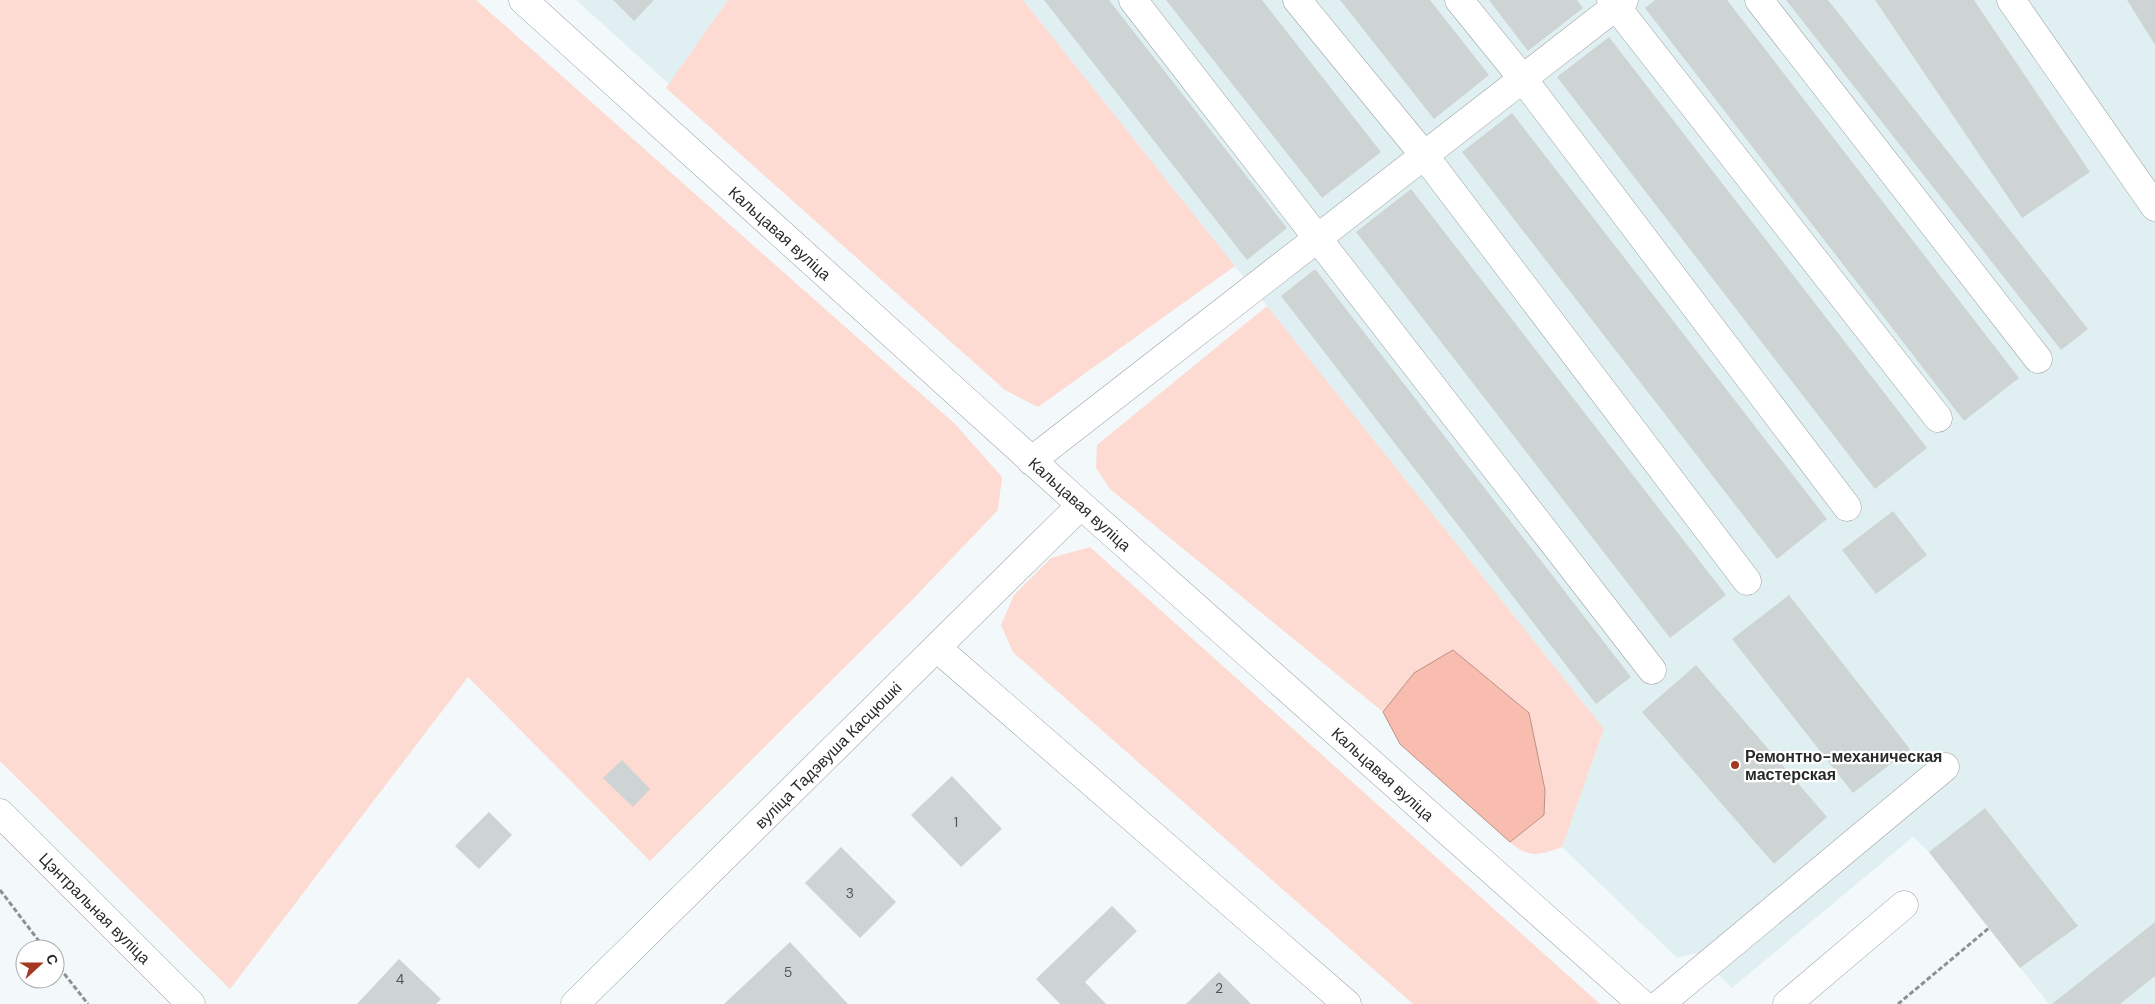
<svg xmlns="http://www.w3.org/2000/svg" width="2155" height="1004" font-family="'DM Sans',sans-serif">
<rect width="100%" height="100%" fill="#f3f9fa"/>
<!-- built -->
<path fill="#e0f0f2" d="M 576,0 L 728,0 L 669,84 Z
M 1023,0 L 2155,0 L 2155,1004 L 2049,1004 L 1929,852 L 1913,837 L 1732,988 L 1696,953 L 1677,958 L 1562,847 L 1604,729 Z"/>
<!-- green -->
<path fill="#fddad2" d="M 0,0 L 476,0 L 955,424 L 1002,477 L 998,510 L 912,600 L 650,861 L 468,677 L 230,989 L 0,761 Z
M 728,0 L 1023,0 L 1235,266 L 1038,407 L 1005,390 L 666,88 Z
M 1267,306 L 1604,729 L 1562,847 C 1539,855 1529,859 1510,842 L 1544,815 L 1414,673 L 1383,712 L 1110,489 L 1096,468 L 1097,445 Z
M 1090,547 L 1600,1004 L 1413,1004 L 1013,652 L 1001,625 L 1014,595 L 1051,558 Z"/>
<!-- water -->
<path fill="#f8bdaf" stroke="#ba9187" d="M 1453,650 L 1529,713 L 1545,790 L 1544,815 L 1510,842 L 1400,744 L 1383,712 L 1414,673 Z"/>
<!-- building -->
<path fill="#ced4d4" d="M 613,0 L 654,0 L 634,21 Z
M 1044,0 L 1109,0 L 1287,228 L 1247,260 Z
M 1166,0 L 1262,0 L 1381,152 L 1322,198 Z
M 1340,0 L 1430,0 L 1489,75 L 1434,119 Z
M 1489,0 L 1577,0 L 1583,8 L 1528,51 Z
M 1655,0 L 1727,0 L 2019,378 L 1964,421 L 1645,8 Z
M 1786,0 L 1828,0 L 2088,329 L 2061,350 Z
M 1875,0 L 1974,0 L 2090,172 L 2022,218 Z
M 2127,0 L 2155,0 L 2155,45 Z
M 1609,37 L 1927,448 L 1875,489 L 1557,77 Z
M 1512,113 L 1827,519 L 1777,559 L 1462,152 Z
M 1411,189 L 1726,595 L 1670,638 L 1356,232 Z
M 1315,269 L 1631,677 L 1596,704 L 1281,296 Z
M 1893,511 L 1927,555 L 1876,594 L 1842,550 Z
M 1789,595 L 1910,749 L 1853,793 L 1732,639 Z
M 1696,665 L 1827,817 L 1774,864 L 1642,712 Z
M 622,760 L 650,789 L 633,807 L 603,778 Z
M 952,776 L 1002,829 L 961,867 L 911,815 Z
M 1985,808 L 2078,926 L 2020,968 L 1929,852 Z
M 489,812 L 512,835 L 479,869 L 455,846 Z
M 841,847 L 896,902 L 860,938 L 805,883 Z
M 1112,906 L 1137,931 L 1085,982 L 1106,1004 L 1060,1004 L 1036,979 Z
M 2155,922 L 2155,976 L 2120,1004 L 2052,1004 Z
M 790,942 L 848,1004 L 724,1004 Z
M 399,959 L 441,999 L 436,1004 L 357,1004 Z
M 1219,972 L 1251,1004 L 1186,1004 Z"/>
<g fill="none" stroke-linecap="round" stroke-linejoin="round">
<defs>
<path id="minor" d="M 523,0 L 1081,505 L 1642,1004
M 1133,0 L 1652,670
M 1297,0 L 1424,155 L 1747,581
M 1459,0 L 1523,79 L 1847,507
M 1611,0 L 1938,418
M 1759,0 L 2038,359
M 2011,0 L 2155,207
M 1031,461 L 1624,0
M 937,648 L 1347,1004
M 0,813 L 191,1004
M 575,1004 L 1081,505
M 1660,1004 L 1945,767
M 1787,1004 L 1904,905"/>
</defs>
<!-- minor casing -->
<use href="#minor" stroke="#9ba1a1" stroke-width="29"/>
<!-- path -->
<path stroke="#8d9192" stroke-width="3" stroke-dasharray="5 2.5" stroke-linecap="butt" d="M 0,890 L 45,949
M 55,962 L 88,1004
M 1898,1004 L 1989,928"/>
<!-- minor -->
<use href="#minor" stroke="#fff" stroke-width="28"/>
</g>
<!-- markers -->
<circle fill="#a33922" stroke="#fff" stroke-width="2" cx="1735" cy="765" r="5"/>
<g text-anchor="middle" stroke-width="4.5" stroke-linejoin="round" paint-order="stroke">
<!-- number labels -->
<g font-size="14" fill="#525454">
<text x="956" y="827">1</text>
<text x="850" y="898">3</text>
<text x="788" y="977">5</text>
<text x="400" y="984">4</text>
<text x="1219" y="993">2</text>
</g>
<!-- street labels -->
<g font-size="16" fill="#282a2a" stroke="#fff">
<text transform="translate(780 233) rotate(42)" y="6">Кальцавая вуліца</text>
<text transform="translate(1080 504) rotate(42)" y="6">Кальцавая вуліца</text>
<text transform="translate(828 755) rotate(-45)" y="6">вуліца Тадэвуша Касцюшкі</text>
<text transform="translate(1383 774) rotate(42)" y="6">Кальцавая вуліца</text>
<text transform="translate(95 908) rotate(45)" y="6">Цэнтральная вуліца</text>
</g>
<!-- poi labels -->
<g font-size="16" font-weight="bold" fill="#282a2a" stroke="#fff" text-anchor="start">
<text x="1745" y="762">Ремонтно-механическая<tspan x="1745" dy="18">мастерская</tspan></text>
</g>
</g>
<!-- north arrow -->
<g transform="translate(40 964) rotate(69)"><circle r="24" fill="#ffffff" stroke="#a9aaaa"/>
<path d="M0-4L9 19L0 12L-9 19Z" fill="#a33922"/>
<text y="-8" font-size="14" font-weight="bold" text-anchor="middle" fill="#282a2a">С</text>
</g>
</svg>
